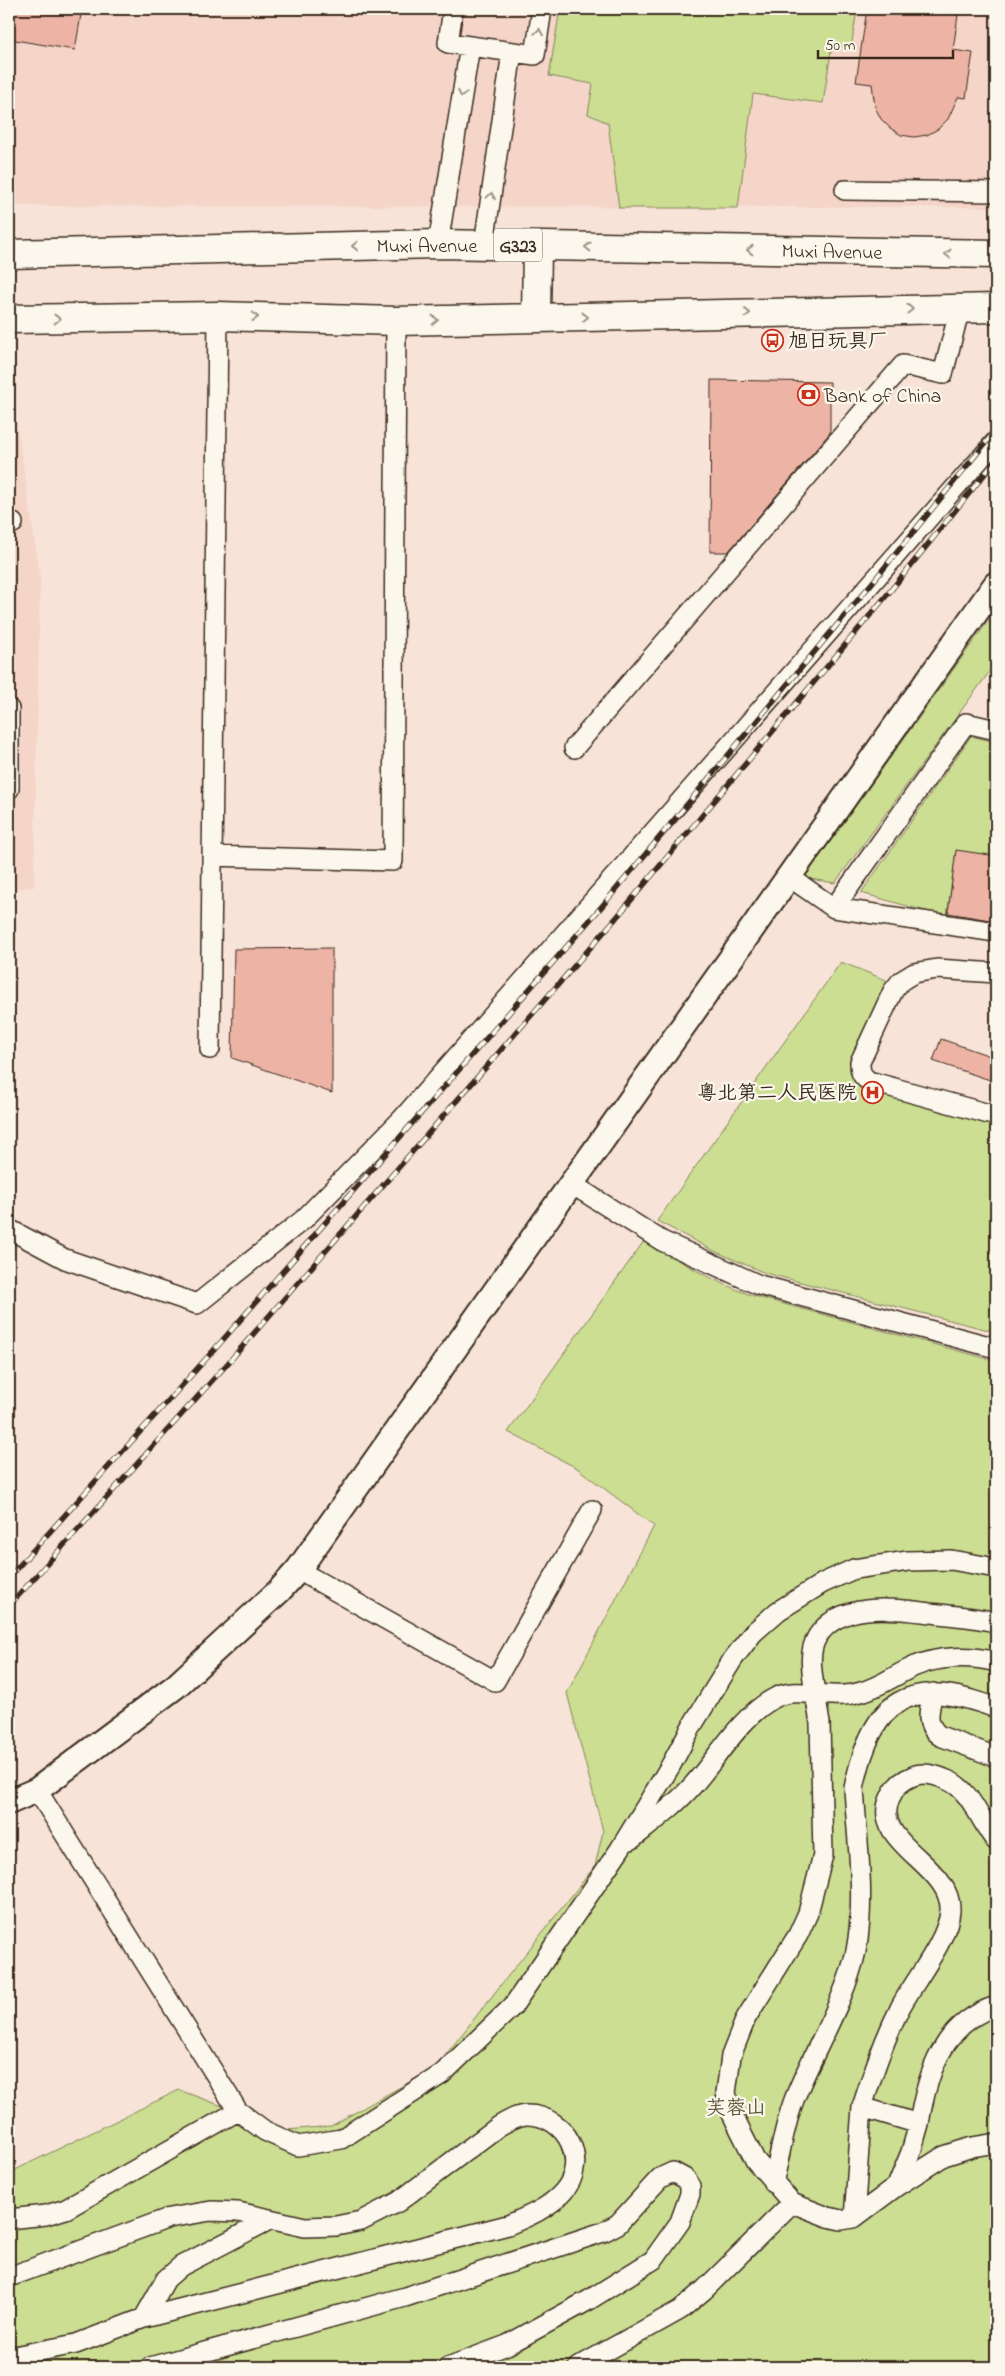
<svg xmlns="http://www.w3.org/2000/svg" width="1005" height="2376" font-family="'Indie Flower','LXGW WenKai TC',sans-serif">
<rect width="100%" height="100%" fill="#f7e3d7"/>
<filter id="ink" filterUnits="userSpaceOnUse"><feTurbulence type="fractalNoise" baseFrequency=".02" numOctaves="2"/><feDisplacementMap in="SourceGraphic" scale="10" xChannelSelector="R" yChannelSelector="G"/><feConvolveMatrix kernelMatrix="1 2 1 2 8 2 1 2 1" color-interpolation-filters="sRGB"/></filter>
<g filter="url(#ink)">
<!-- built -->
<path fill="#f4d5c8" d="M 9,9 L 996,9 L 996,207 L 9,206 Z
M 9,372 L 40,577 L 34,887 L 9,889 Z"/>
<!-- green -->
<path fill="#cbde92" stroke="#838458" d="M 560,9 L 857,9 L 851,48 L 832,45 L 823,103 L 753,94 L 738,208 L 619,208 L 608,123 L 588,114 L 593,84 L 549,76 Z
M 996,610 L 996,663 L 835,883 L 804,878 Z
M 971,736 L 996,742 L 996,856 L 956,851 L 947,917 L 861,893 Z
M 841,962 L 891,982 L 855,1052 L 868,1089 L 996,1126 L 996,1332 L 765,1273 L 712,1250 L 657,1221 Z
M 644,1241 C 680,1261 715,1283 754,1296 L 996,1361 L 996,2367 L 9,2367 L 9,2173 L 179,2090 L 287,2130 L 331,2126 L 436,2067 L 595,1866 L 603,1831 L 567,1693 L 654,1526 L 577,1468 L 508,1432 Z"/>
<!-- building -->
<path fill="#edb4a5" stroke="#3b2a1e" d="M 9,9 L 82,9 L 75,50 L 9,39 Z
M 867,9 L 914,9 L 958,15 L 953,50 L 973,53 L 966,98 L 958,97 L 948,119 L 938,129 L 927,135 L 914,137 L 901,135 L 890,128 L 881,119 L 875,107 L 872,84 L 856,82 Z
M 711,380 L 830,382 L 830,433 L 728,552 L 710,552 Z
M 956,850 L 996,856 L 996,921 L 948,913 Z
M 332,948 L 332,1093 L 232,1058 L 234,949 Z
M 941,1039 L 996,1058 L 996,1082 L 933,1061 Z"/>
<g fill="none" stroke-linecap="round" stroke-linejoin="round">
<defs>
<path id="minor" d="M 453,9 L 448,43 L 535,55 L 542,9
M 845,190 L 996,192
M 438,244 L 470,46
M 484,244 L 512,52
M 9,522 L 13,523
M 9,709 L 9,789
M 574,748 L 903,365 L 943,374 L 960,308
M 212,856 L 393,861 L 396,321
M 788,876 L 834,908 L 996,932
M 834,908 L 966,723 L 996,730
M 996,973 L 937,969 L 914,973 L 901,981 L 893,991 L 860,1062 C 860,1071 861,1076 869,1081 L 996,1116
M 210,1049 L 218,316
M 570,1183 L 662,1241 L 759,1285 L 996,1348
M 9,1229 L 65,1259 L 197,1304 L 304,1219 L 402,1119 L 996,441
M 298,1570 L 495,1681 L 592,1510
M 996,1622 C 978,1618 958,1616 939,1614 C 902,1610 841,1598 817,1637 C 807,1654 813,1676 815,1694 C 831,1695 845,1697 861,1692 C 880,1687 895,1675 913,1667 C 938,1656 970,1655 996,1662
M 933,1693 C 929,1710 924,1725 940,1736 L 996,1757
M 631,1840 C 653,1822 676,1805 694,1784 C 717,1758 741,1717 771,1700 C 785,1691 799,1692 815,1694 L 820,1723 L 823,1855 L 808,1913 L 798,1935 L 746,2018 L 731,2056 L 726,2093 L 732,2114 L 755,2160 L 792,2203 L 828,2217 L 841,2220 L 854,2218 L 897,2186 L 944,2156 L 972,2147 L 996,2143
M 996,1841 C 980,1822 971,1789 947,1780 C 936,1775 922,1771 911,1777 C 901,1781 894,1788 890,1798 C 869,1843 953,1865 950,1911 C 948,1940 914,1981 900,2008 C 884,2040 873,2073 862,2107 L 919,2124 C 927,2073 943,2023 996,2006
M 238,2111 L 265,2131 L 298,2146 L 341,2139 L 442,2074 L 513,2006 L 620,1849 L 671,1765 L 693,1724 L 733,1659 L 753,1633 L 778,1611 L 823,1583 L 854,1569 L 908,1561 L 951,1560 L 996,1568
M 773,2183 C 781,2153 784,2123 796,2095 C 815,2048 845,2001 856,1951 C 866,1899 857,1841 854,1788 C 873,1698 908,1675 996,1708
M 897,2186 L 911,2152 L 919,2124
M 854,2218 L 862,2107
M 9,2219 L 46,2215 L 66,2209 L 238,2111 L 37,1790
M 9,2277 L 169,2218 L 211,2211 L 238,2212 L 305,2227 L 336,2226 L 361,2221 L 398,2202 L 499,2126 C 508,2121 517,2115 527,2115 C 567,2115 590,2162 563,2192 C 549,2208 527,2217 508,2225 L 144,2318 L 76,2344 L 9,2357
M 144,2318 L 166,2279 L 181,2266 L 269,2220
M 150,2367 L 405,2297 L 603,2232 L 618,2224 L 660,2178 L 673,2172 L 686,2179 L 690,2186 L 690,2194 L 680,2222 L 653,2260 L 589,2300 L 507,2345 L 448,2367
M 578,2367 L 680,2310 L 704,2290 L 792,2203"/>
<path id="major" d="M 9,1802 L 37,1790 L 176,1686 L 279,1591 L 298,1570 L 996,584"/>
<path id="highway" d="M 9,254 L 438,244 L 996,254
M 536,318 L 537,246
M 9,319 L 218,316 L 396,321 L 996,308"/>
</defs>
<!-- minor casing -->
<use href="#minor" stroke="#3b2a1e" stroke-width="22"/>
<!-- major casing -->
<use href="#major" stroke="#3b2a1e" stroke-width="28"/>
<!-- highway casing -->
<use href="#highway" stroke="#3b2a1e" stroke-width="31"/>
<!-- minor -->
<use href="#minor" stroke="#fbf7ec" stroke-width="19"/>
<!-- major -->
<use href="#major" stroke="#fbf7ec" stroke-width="24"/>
<!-- highway -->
<use href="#highway" stroke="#fbf7ec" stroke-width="28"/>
<defs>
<path id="rail" d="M 9,1577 L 214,1350 L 603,905 L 872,583 L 996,430
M 9,1606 L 228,1363 L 617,917 L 887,595 L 996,460"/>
</defs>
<!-- rail casing -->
<use href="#rail" stroke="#3b2a1e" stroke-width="5.5"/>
<!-- rail -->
<use href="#rail" stroke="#fbf7ec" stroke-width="4" stroke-dasharray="11" stroke-linecap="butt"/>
</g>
<!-- one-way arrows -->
<defs><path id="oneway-chevron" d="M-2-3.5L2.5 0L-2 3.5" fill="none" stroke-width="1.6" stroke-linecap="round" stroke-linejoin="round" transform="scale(1.25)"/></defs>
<g stroke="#9b9085">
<use href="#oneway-chevron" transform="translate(539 32) rotate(-81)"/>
<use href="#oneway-chevron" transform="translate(462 94) rotate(99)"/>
<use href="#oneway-chevron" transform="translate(491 196) rotate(-82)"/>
<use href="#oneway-chevron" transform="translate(355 246) rotate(179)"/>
<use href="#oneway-chevron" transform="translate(588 247) rotate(-179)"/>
<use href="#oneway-chevron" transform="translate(750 250) rotate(-179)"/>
<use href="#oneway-chevron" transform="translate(948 254) rotate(-179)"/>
<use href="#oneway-chevron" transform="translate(910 309) rotate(-1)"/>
<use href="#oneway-chevron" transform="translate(747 313) rotate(-1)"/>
<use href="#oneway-chevron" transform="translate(255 317) rotate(2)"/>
<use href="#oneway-chevron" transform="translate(585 317) rotate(-1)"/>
<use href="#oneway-chevron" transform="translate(57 319) rotate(-1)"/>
<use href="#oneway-chevron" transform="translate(435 320) rotate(-1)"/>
</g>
</g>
<!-- icons -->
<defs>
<symbol id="bus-ring" viewBox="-11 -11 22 22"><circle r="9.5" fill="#fbf7ec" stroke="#c8321e" stroke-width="1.5"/><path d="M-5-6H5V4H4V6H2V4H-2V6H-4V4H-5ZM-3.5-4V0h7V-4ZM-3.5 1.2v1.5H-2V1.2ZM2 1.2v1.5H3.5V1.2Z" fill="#c8321e"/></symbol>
<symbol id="bank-ring" viewBox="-11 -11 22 22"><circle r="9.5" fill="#fbf7ec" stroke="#c8321e" stroke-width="1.5"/><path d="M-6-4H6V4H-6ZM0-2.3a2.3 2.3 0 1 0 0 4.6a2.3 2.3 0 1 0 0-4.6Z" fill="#c8321e"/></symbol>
<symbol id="hospital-ring" viewBox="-11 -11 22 22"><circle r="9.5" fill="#fbf7ec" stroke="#c8321e" stroke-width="1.5"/><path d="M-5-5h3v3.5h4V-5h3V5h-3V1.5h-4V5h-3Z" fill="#c8321e"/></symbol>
</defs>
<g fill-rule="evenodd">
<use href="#bus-ring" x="760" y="328" width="25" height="25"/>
<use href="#bank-ring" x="796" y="382" width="25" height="25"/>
<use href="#hospital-ring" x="860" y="1080" width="25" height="25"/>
</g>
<g text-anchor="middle" stroke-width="4.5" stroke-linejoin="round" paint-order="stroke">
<!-- shield labels -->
<rect fill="#fbf7ec" stroke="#75685c" stroke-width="1" x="494" y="228.5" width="48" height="33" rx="4"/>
<g font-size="19" font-weight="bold" fill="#3b2a1e">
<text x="518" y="252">G323</text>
</g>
<!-- street labels -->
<g font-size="20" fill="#3b2a1e" stroke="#fbf7ec">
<text x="427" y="252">Muxi Avenue</text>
<text transform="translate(832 251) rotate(1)" y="7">Muxi Avenue</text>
</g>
<!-- poi labels -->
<g font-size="20" fill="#3b2a1e" stroke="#fbf7ec" text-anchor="start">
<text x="788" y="347">旭日玩具厂</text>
<text x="824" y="402">Bank of China</text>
<text x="857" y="1099" text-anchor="end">粤北第二人民医院</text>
</g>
<!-- park labels -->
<g font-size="20" fill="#5f573b" stroke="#fbf7ec">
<text x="736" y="2114">芙蓉山</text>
</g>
</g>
<!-- margin -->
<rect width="1005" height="2376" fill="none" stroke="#fbf7ec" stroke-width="30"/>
<rect x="15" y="15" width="975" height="2346" fill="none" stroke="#3b2a1e" stroke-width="2" filter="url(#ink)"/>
<!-- scale -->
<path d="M818 50v8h135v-8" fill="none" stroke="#3b2a1e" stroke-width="2.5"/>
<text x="825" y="50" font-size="15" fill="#3b2a1e" stroke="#fbf7ec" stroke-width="4" paint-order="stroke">50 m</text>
</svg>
